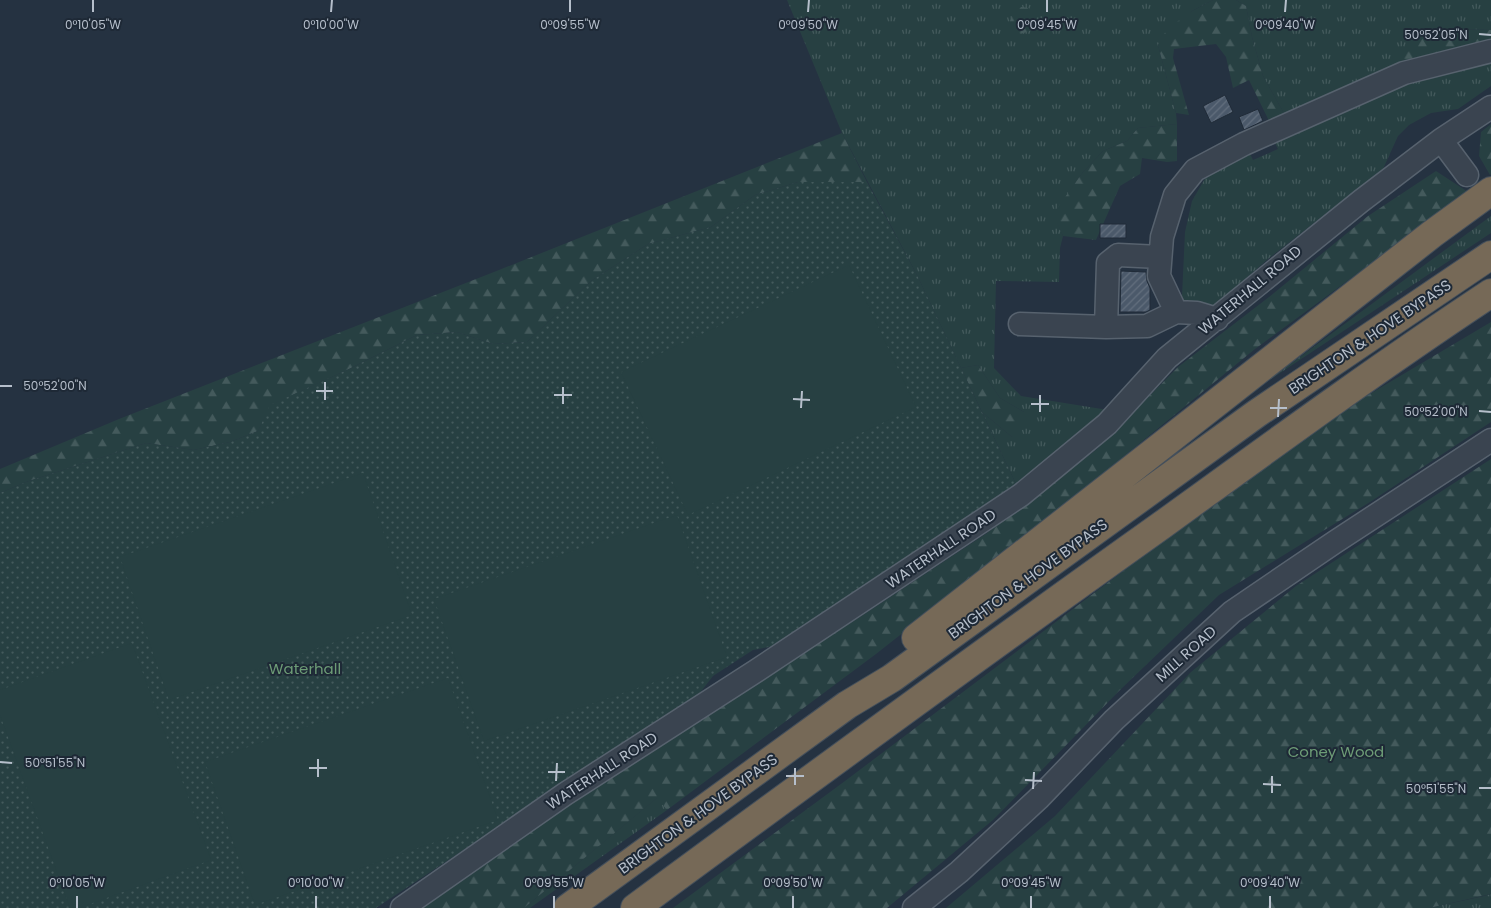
<svg xmlns="http://www.w3.org/2000/svg" width="1491" height="908" font-family="Poppins,sans-serif">
<defs>
<pattern id="grass-tufts" width="24" height="20" patternUnits="userSpaceOnUse" patternTransform="scale(1.25)"><rect width="24" height="20" fill="#274042"/><path d="M3 7l-1-3M5 7V3M7 7l1-3M15 17l-1-3M17 17v-4M19 17l1-3" fill="none" stroke="#445a5c"/></pattern>
<pattern id="forest-firs" width="22" height="20" patternUnits="userSpaceOnUse" patternTransform="scale(1.25)"><rect width="22" height="20" fill="#274042"/><path d="M5 1l3.5 6h-7zM16 11l3.5 6h-7z" fill="#445a5c"/></pattern>
<pattern id="park-dots" width="8" height="8" patternUnits="userSpaceOnUse" patternTransform="scale(1.25)"><rect width="8" height="8" fill="#274042"/><path d="M2 2h.1M6 6h.1" fill="none" stroke="#445a5c" stroke-width="1.8" stroke-linecap="round"/></pattern>
<pattern id="building-hatch" width="6" height="6" patternUnits="userSpaceOnUse" patternTransform="scale(1.25)"><rect width="6" height="6" fill="#4b596a"/><path d="M-1 1l2-2M0 6l6-6M5 7l2-2" fill="none" stroke="#636f7e"/></pattern>
</defs>
<rect width="100%" height="100%" fill="#253241"/>
<!-- grass -->
<path fill="url(#grass-tufts)" d="M 787,0 L 1213,0 L 1192,11 L 1158,45 L 1176,113 L 1177,124 L 1138,128 L 1127,141 L 1103,151 L 1083,172 L 1054,214 L 1063,236 L 1060,248 L 1059,282 L 996,281 L 994,368 L 1021,396 L 1108,410 L 1016,484 L 982,412 L 1012,437 L 1024,412 L 1000,398 L 978,365 L 961,368 L 917,275 L 842,133 Z
M 1236,0 L 1491,0 L 1491,30 L 1464,29 L 1380,75 L 1285,115 L 1263,76 L 1252,37 L 1246,6 Z
M 1491,59 L 1491,86 L 1458,109 L 1431,113 L 1409,125 L 1398,136 L 1383,169 L 1268,259 L 1216,305 L 1208,307 L 1185,303 L 1182,296 L 1185,232 L 1192,201 L 1207,175 L 1249,152 L 1253,160 L 1278,149 L 1273,139 L 1401,82 Z
M 1491,216 L 1491,233 L 1259,387 Z
M 658,797 L 667,810 L 530,908 L 524,908 Z
M 1491,894 L 1491,908 L 1429,908 L 1484,896 Z"/>
<!-- forest -->
<path fill="url(#forest-firs)" d="M 1213,0 L 1236,0 L 1246,6 L 1252,37 L 1263,76 L 1285,115 L 1270,123 L 1249,80 L 1233,88 L 1226,57 L 1216,44 L 1174,49 L 1173,58 L 1189,115 L 1176,113 L 1158,45 L 1167,29 L 1192,11 Z
M 1021,7 L 1029,8 L 1037,22 L 1032,30 L 1021,34 L 1010,28 C 1008,19 1015,13 1021,7 Z
M 1464,29 L 1491,30 L 1491,46 L 1380,75 C 1385,68 1391,58 1397,53 C 1416,37 1440,30 1464,29 Z
M 1177,124 L 1177,161 L 1167,162 L 1142,158 L 1140,174 L 1120,186 L 1096,240 L 1063,236 L 1053,214 L 1083,172 L 1103,151 L 1127,141 L 1138,128 Z
M 1491,124 L 1491,174 L 1490,175 L 1479,156 L 1481,132 Z
M 842,133 L 867,182 L 798,182 L 755,195 L 711,227 L 648,244 L 591,281 L 527,342 L 493,344 L 457,332 L 417,335 L 349,369 L 271,405 L 258,431 L 230,442 L 194,450 L 146,443 L 26,482 L 0,493 L 0,469 L 119,419 L 499,270 Z
M 1436,171 L 1468,192 L 1255,349 L 1051,516 L 876,654 L 667,810 L 657,798 L 524,908 L 417,908 L 650,749 L 860,617 L 987,533 L 1097,449 L 1178,367 L 1269,297 L 1368,216 Z
M 1491,322 L 1491,422 L 1370,502 L 1219,595 L 1120,690 L 993,820 L 887,908 L 673,908 L 845,781 L 1155,547 L 1358,401 Z
M 978,365 L 1000,398 L 1024,412 L 1023,426 L 1012,437 L 982,412 L 961,368 Z
M 1491,459 L 1491,894 L 1429,908 L 946,908 L 1055,816 L 1191,672 L 1296,586 Z"/>
<!-- park -->
<path fill="url(#park-dots)" d="M 798,182 L 867,182 L 917,275 L 1016,484 L 774,646 L 753,650 L 713,676 L 699,694 L 376,908 L 0,908 L 0,493 L 26,482 L 146,443 L 194,450 L 230,442 L 258,431 L 270,405 L 349,369 L 417,335 L 457,332 L 493,344 L 527,342 L 591,281 L 648,244 L 711,227 L 755,195 Z"/>
<!-- pitch -->
<path fill="#274042" d="M 849,265 L 916,407 L 688,515 L 621,372 Z
M 363,473 L 412,615 L 169,700 L 120,557 Z
M 677,515 L 727,657 L 484,741 L 434,599 Z
M 132,643 L 211,860 L 79,908 L 70,908 L 0,715 L 0,690 Z
M 448,678 L 498,820 L 255,905 L 205,762 Z"/>
<!-- building -->
<path fill="url(#building-hatch)" stroke="#202b38" d="M 1225,95 L 1233,112 L 1211,123 L 1203,106 Z
M 1258,109 L 1263,121 L 1244,130 L 1239,117 Z
M 1100,224 L 1126,224 L 1126,238 L 1100,238 Z
M 1121,271 L 1146,272 L 1147,281 L 1150,288 L 1150,310 L 1146,312 L 1120,312 Z"/>
<g fill="none" stroke-linecap="round" stroke-linejoin="round">
<defs>
<path id="minor" d="M 1441,140 L 1467,175
M 1217,319 L 1197,313 L 1176,312 L 1159,276 L 1162,237 L 1175,195 L 1195,170 L 1244,144 L 1404,73 L 1491,51
M 1020,324 L 1106,327 L 1147,326 L 1176,312
M 1106,327 L 1108,263 L 1118,255 L 1160,257
M 402,908 L 565,794 L 756,671 L 1021,495 L 1107,424 L 1167,358 L 1361,201 L 1441,140 L 1491,107
M 914,908 L 959,872 L 1039,798 L 1114,720 L 1232,612 L 1335,542 L 1491,440"/>
<path id="highway" d="M 916,638 L 1432,234 L 1491,191
M 568,908 L 847,705 L 892,678 L 1256,414 L 1491,255
M 635,908 C 810,779 985,651 1162,525 C 1271,446 1379,367 1491,293"/>
</defs>
<!-- minor casing -->
<use href="#minor" stroke="#57626e" stroke-width="25"/>
<!-- highway casing -->
<use href="#highway" stroke="#444f5b" stroke-width="30"/>
<!-- minor -->
<use href="#minor" stroke="#3a4450" stroke-width="22"/>
<!-- highway -->
<use href="#highway" stroke="#766957" stroke-width="28"/>
</g>
<!-- ticks -->
<path fill="none" stroke="#b6bfcb" stroke-width="2" d="M 93,12 L 93,0M 331,12 L 332,0M 570,12 L 570,0M 808,12 L 809,0M 1047,12 L 1047,0M 1285,12 L 1286,0M 1479,34 L 1491,35M 0,386 L 12,386M 316,391 L 333,391M 554,395 L 572,395M 793,399 L 810,400M 325,400 L 325,382M 563,404 L 563,387M 1031,404 L 1049,404M 801,408 L 802,391M 1270,408 L 1287,408M 1479,411 L 1491,412M 1040,412 L 1040,395M 1278,417 L 1279,399M 0,762 L 12,763M 309,768 L 327,768M 548,772 L 565,772M 786,776 L 804,776M 318,777 L 318,759M 1025,780 L 1042,781M 556,781 L 557,763M 1263,784 L 1281,785M 795,785 L 795,768M 1479,788 L 1491,788M 1033,789 L 1034,772M 1272,793 L 1272,776M 77,908 L 77,896M 316,908 L 316,896M 554,908 L 554,896M 793,908 L 793,896M 1031,908 L 1031,896M 1270,908 L 1270,896"/>
<g text-anchor="middle" stroke-width="4" stroke-linejoin="round" paint-order="stroke">
<!-- street labels -->
<g font-size="15" fill="#b6bfcb" stroke="#1e2936">
<text transform="translate(1250 290) rotate(-40)" y="5">WATERHALL ROAD</text>
<text transform="translate(1370 337) rotate(-34)" y="5">BRIGHTON &amp; HOVE BYPASS</text>
<text transform="translate(941 549) rotate(-34)" y="5">WATERHALL ROAD</text>
<text transform="translate(1028 579) rotate(-36)" y="5">BRIGHTON &amp; HOVE BYPASS</text>
<text transform="translate(1186 654) rotate(-42)" y="5">MILL ROAD</text>
<text transform="translate(602 771) rotate(-33)" y="5">WATERHALL ROAD</text>
<text transform="translate(698 814) rotate(-36)" y="5">BRIGHTON &amp; HOVE BYPASS</text>
</g>
<!-- park labels -->
<g font-size="15" fill="#6d9c76" stroke="#1e2936">
<text x="305" y="674">Waterhall</text>
<text x="1336" y="757">Coney Wood</text>
</g>
</g>
<g font-size="12" text-anchor="middle" fill="#b6bfcb" stroke="#1e2936" stroke-width="4" stroke-linejoin="round" paint-order="stroke">
<text x="93" y="29">0°10'05"W</text>
<text x="331" y="29">0°10'00"W</text>
<text x="570" y="29">0°09'55"W</text>
<text x="808" y="29">0°09'50"W</text>
<text x="1047" y="29">0°09'45"W</text>
<text x="1285" y="29">0°09'40"W</text>
<text x="1436" y="39">50°52'05"N</text>
<text x="55" y="390">50°52'00"N</text>
<text x="1436" y="416">50°52'00"N</text>
<text x="55" y="767">50°51'55"N</text>
<text x="1436" y="793">50°51'55"N</text>
<text x="77" y="887">0°10'05"W</text>
<text x="316" y="887">0°10'00"W</text>
<text x="554" y="887">0°09'55"W</text>
<text x="793" y="887">0°09'50"W</text>
<text x="1031" y="887">0°09'45"W</text>
<text x="1270" y="887">0°09'40"W</text>
</g>
</svg>
